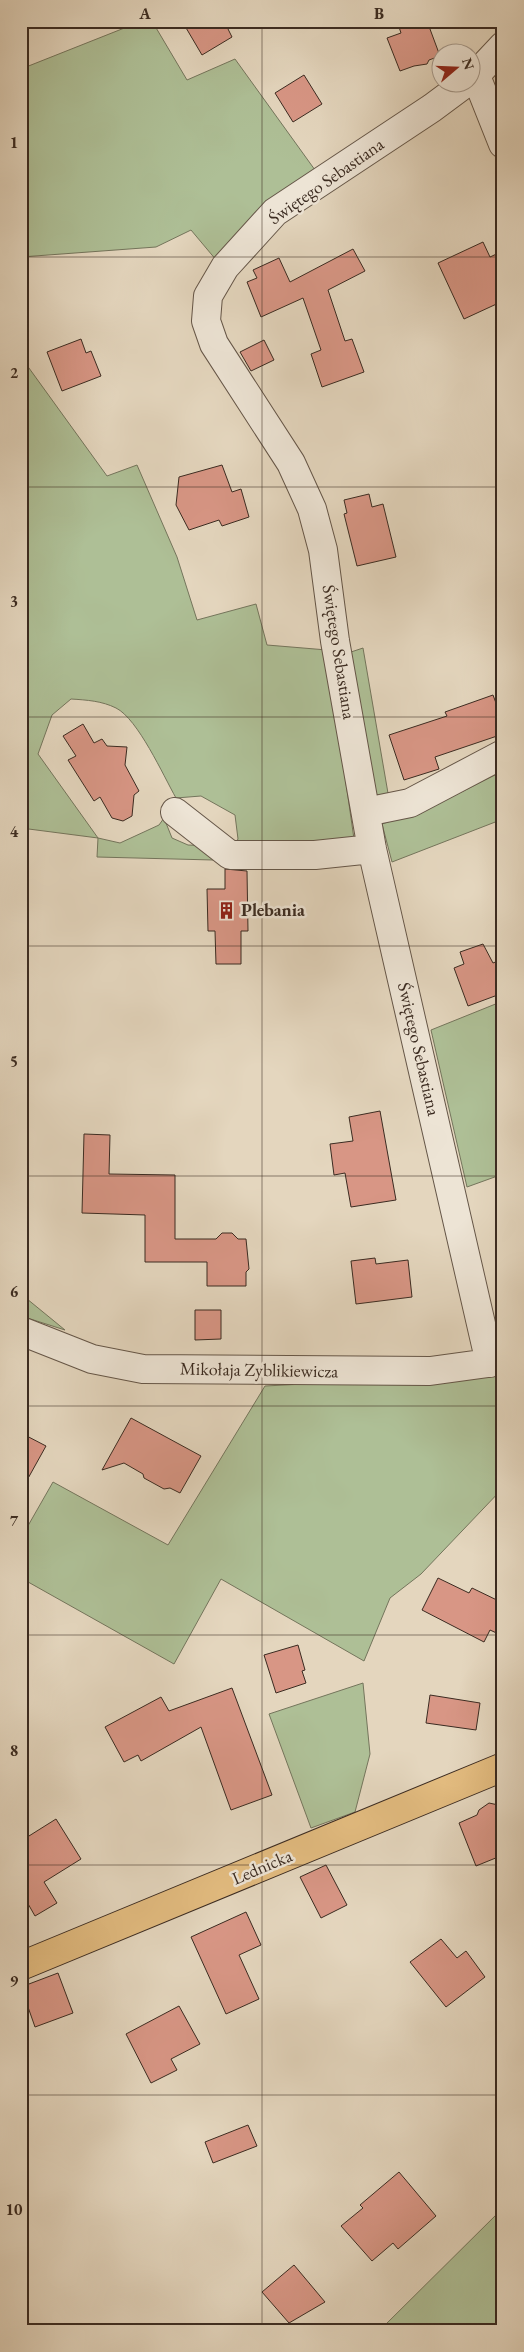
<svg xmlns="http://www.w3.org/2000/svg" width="524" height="2352" font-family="'EB Garamond',serif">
<rect width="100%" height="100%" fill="#e4d6be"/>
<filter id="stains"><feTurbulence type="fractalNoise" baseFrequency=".004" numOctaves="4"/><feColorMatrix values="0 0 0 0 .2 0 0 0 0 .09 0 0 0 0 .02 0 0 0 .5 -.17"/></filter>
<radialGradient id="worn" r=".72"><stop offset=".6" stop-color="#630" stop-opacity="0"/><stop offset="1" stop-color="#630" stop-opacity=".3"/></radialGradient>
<!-- green -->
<path fill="#aebf96" stroke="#74755c" d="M 142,21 L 152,21 L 187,80 L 235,59 L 315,170 L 217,261 L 191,230 L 156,247 L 21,257 L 21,69 Z
M 21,357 L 107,476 L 137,465 L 177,557 L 197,620 L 256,604 L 267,645 L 327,650 L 354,839 L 233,847 L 238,839 L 235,815 L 201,796 L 176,798 C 163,775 138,719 116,708 C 102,701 87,700 71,699 L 52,715 L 38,754 L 98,838 L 120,843 L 159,825 L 164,818 L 172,838 L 188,845 L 213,846 L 213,860 L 97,857 L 98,838 L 21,828 Z
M 363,648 L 389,799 L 375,803 L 348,653 Z
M 503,771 L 503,819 L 392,862 L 382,824 L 435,805 Z
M 503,1001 L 503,1174 L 467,1187 L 431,1030 Z
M 21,1294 L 65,1330 L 21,1316 Z
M 503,1374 L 503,1488 L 421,1574 L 390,1598 L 364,1661 L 221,1579 L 174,1664 L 21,1578 L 21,1538 L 53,1482 L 168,1545 L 265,1386 Z
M 363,1683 L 370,1754 L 355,1812 L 311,1828 L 269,1714 Z
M 503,2208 L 503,2331 L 379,2331 Z"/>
<!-- building -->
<path fill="#d89685" stroke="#3b2b21" d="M 182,21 L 224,21 L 232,37 L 202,55 Z
M 397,21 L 427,21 L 440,56 L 429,60 L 427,64 L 414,66 L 400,71 L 387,38 L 401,33 Z
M 304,75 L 322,104 L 293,122 L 275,93 Z
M 483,242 L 490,257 L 503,251 L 503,301 L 464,319 L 438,263 Z
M 353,249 L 365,271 L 328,290 L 345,341 L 352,339 L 364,372 L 322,387 L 311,354 L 321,350 L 303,298 L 261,317 L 247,282 L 257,278 L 253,270 L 279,258 L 290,282 Z
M 81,339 L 86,353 L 91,351 L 101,376 L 62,391 L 47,352 Z
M 264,340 L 274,360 L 251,371 L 240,352 Z
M 222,465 L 232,492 L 241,489 L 249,517 L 222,526 L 219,520 L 189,530 L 176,505 L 179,477 Z
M 369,494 L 372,507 L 383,504 L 396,557 L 357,566 L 344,514 L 347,513 L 344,500 Z
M 493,695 L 503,722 L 503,734 L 435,757 L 439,769 L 404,780 L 389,735 L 447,716 L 445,712 Z
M 83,724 L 94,743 L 102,739 L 107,746 L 127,747 L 125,765 L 139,791 L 134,795 L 132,816 L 123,821 L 112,818 L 100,797 L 94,801 L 68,760 L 76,756 L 63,736 Z
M 225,869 L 247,871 L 248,931 L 241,931 L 241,964 L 216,964 L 215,931 L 208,931 L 207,889 L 225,889 Z
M 483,944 L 493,963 L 498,961 L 503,973 L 503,993 L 468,1006 L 454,968 L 464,964 L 460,952 Z
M 380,1111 L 396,1200 L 351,1207 L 345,1173 L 334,1175 L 330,1144 L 353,1141 L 349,1117 Z
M 84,1134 L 110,1135 L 109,1174 L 175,1175 L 175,1239 L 216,1239 L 222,1233 L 232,1233 L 238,1239 L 246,1239 L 249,1269 L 246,1272 L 246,1286 L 207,1286 L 207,1262 L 145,1262 L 145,1215 L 82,1213 Z
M 375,1258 L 376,1264 L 408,1260 L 412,1297 L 356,1304 L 351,1261 Z
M 195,1310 L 221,1310 L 221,1339 L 195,1340 Z
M 131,1418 L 201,1456 L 180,1493 L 170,1488 L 164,1489 L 144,1478 L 143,1474 L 124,1463 L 102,1470 Z
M 21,1433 L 46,1446 L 21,1491 Z
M 438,1578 L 469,1593 L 472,1588 L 503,1603 L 503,1636 L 490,1630 L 484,1642 L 422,1610 Z
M 298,1645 L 305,1670 L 302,1671 L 306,1683 L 276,1693 L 264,1655 Z
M 232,1688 L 272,1795 L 231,1810 L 201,1727 L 141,1761 L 138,1755 L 124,1762 L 105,1727 L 161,1697 L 169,1711 Z
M 430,1695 L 480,1703 L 476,1730 L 426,1723 Z
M 489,1803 L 503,1806 L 503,1855 L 476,1866 L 459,1823 L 477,1815 L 479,1810 Z
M 56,1819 L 81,1859 L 44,1882 L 57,1903 L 35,1916 L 23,1895 L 21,1896 L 21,1841 Z
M 326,1865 L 347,1905 L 321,1918 L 300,1877 Z
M 246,1912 L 261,1945 L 239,1955 L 259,1999 L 226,2014 L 191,1937 Z
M 441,1939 L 457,1958 L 466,1951 L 485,1977 L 446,2007 L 410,1962 Z
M 58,1973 L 73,2013 L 35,2027 L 21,1987 Z
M 179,2006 L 200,2044 L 171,2059 L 177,2070 L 151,2083 L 126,2034 Z
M 248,2125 L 257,2146 L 213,2163 L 205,2142 Z
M 399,2172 L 436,2216 L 398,2249 L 393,2243 L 372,2261 L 341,2226 L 363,2208 L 360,2205 Z
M 294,2265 L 325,2302 L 289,2323 L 262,2292 Z"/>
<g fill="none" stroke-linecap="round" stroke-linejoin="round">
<defs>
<path id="minor" d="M 476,76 L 503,144
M 472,79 L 503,46
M 467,82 L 432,108 L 275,212 L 225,267 L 208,296 L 206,321 L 214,344 L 291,463 L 312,509 L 323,550 L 335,641 L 372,849 L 490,1363
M 175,812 L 230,855 L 315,855 L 372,849
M 366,812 L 410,803 L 503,754
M 21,1331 L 92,1359 L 143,1369 L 430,1371 L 503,1361"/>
<path id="major" d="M 21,1966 L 503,1767"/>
</defs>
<!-- minor casing -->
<use href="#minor" stroke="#655648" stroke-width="30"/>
<!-- major casing -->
<use href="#major" stroke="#3b2b21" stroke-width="30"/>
<!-- minor -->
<use href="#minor" stroke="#ede4d5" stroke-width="28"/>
<!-- major -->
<use href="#major" stroke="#e2bb7f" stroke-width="28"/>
</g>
<!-- grid -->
<path fill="none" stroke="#3b2b21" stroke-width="1" stroke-opacity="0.55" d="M 262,21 L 262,2331M 21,257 L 503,257M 21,487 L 503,487M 21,717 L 503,717M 21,946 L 503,946M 21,1176 L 503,1176M 21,1406 L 503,1406M 21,1635 L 503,1635M 21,1865 L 503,1865M 21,2095 L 503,2095"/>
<!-- icons -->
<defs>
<symbol id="building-bare" viewBox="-9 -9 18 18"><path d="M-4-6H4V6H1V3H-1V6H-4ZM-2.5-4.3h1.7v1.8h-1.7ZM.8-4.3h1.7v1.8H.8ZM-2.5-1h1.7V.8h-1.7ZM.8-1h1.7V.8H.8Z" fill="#8f2418" stroke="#ede4d5" stroke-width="2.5" paint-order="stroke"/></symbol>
</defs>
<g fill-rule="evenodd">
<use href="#building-bare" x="214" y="898" width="25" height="25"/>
</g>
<g text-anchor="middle" stroke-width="5" stroke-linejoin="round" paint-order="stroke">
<!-- street labels -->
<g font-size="18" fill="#3b2b21" stroke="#ede4d5">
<text transform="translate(326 181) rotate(-35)" y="6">Świętego Sebastiana</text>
<text transform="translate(339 652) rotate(81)" y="6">Świętego Sebastiana</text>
<text transform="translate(419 1049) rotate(77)" y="6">Świętego Sebastiana</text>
<text transform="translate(259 1370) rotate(1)" y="6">Mikołaja Zyblikiewicza</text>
<text transform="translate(262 1867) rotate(-23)" y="6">Lednicka</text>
</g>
<!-- poi labels -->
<g font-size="18" font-weight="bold" fill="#3b2b21" stroke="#ede4d5" text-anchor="start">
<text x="241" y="916">Plebania</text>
</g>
</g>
<!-- margin -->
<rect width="524" height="2352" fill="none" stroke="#e4d6be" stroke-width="55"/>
<!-- north arrow -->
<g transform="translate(456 68) rotate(71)"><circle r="24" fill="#ede4d5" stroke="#a69a8d"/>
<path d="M0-4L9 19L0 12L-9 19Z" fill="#8f2418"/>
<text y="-8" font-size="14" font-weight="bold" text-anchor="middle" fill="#3b2b21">N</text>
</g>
<rect x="28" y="28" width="468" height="2296" fill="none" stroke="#3b2b21" stroke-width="2"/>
<g font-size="16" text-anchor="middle" font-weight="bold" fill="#3b2b21">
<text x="145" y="19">A</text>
<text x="379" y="19">B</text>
<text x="14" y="148">1</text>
<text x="14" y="378">2</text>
<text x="14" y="607">3</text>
<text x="14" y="837">4</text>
<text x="14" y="1067">5</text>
<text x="14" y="1297">6</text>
<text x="14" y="1526">7</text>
<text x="14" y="1756">8</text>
<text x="14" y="1986">9</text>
<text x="14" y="2215">10</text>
</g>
<rect width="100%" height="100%" filter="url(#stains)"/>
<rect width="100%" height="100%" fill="url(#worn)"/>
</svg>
